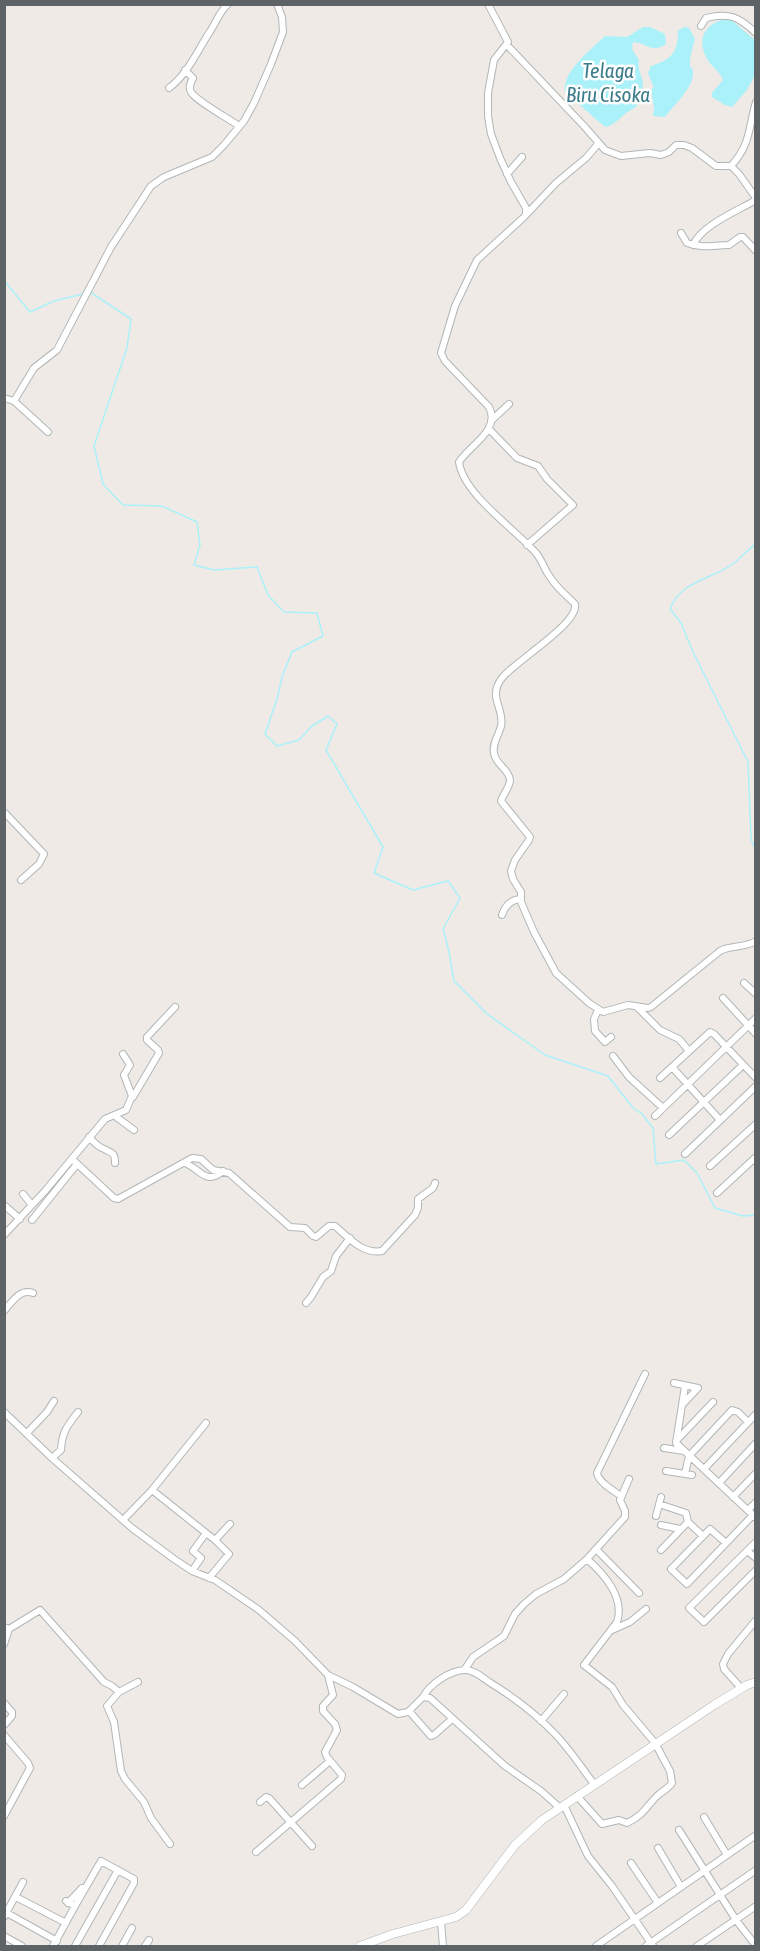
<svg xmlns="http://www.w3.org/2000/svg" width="760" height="1951" font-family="'Asap Condensed',sans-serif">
<rect width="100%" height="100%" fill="#efeae6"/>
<!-- water -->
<path fill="#abf1fa" d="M 729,18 L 755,40 L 755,75 L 747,90 L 732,107 L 725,105 L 712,97 L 712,93 L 723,80 C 720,71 710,66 706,57 C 696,35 708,22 729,18 Z
M 643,27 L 650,27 L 665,34 L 666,44 C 651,54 648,43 633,42 L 632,49 L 639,60 C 637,69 642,75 643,84 C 643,92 639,100 635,108 C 623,112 616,126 605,127 L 565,92 C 562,71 591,50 605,36 L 627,37 Z
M 685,27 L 689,28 L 695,39 C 693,46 690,56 690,63 C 690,72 692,63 693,72 C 695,86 673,106 665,117 L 653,116 L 654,108 L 651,89 L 654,88 L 648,73 L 651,66 C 672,59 678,53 678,30 Z"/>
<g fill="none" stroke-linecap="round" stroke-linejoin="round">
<!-- stream -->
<path stroke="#abf1fa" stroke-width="1.5" d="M 4,285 L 7,284 L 30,312 L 54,301 L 83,294
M 90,292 L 131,319 L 127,348 L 94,446 L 103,484 L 123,505 L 162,506 L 197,522 L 200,545 L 194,565 L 214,570 L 257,567 L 268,595 L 284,612 L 317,613 L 323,636 L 292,652 L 282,677 L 277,699 L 265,734 L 277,746 L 299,740 L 312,726 L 328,716 L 337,724 L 326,750 L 383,847 L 374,873 L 413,890 L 448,881 L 460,898 L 443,929 L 449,952 L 454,981 L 487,1014 L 545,1055 L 608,1076 L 633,1108 L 642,1114 L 653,1128 L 656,1164 L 684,1160 L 697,1173 L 715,1208 L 743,1216 L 756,1215
M 756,544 C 748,549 742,557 734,563 C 712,580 681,580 670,609 L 681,623 L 693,652 L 748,762 L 751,839 L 756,851"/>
<defs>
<path id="minor" d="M 488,4 L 508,42 L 494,60 L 488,93 L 488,116 L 491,134 L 500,158 L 511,182 L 526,208 L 526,214
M 701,26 L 706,18 C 729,12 739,17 756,33
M 507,45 L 584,126 L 605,150 L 621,156 L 650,153 L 661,155 L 669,152 L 676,145 L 684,145 L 692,148 L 716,166 L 731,166 L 739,174 L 756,198
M 185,70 L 193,78 C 191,82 188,87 191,92 C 196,101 228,118 239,126
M 169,88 C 187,75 198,50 209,33 C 216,23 219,12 228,4
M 598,144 L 586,158 L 556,183 L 523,218 L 477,260 L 455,306 L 441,353 L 445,361 L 489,407 C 501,430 470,445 459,462 C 463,494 515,529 536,553 C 542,560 544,569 550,577 C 556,587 566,595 575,604 C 579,624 515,661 502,678 C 487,697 505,709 501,726 C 499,735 492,743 494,753 C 495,764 509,769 510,780 C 510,787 503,794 501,801 L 530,837 L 529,840 L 515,860 L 511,871 L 513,879 L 521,892 L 521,902 L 534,932 L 556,973 L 589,1003 L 603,1012 L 628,1005 L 648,1008 L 651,1007 L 720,951 C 731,945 745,948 756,941
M 731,166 C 751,144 748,129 756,102
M 507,174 L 522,157
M 681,233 L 687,243 C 704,249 713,245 729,245 L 740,237 L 743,237 L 756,251
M 693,245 C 702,225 737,211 756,200
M 4,398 L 14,401 L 34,368 L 57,350 L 111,247 L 151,186 L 164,177 L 212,157 L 224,145 L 244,121 L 254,103 L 271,64 L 283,32 L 282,17 L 277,4
M 14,401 L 48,432
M 493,419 L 509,404
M 489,429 L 517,458 L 538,466 L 547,479 L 573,505 L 527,545
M 4,812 L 44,854 L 39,864 L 21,880
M 502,915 C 505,906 510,900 520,899
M 744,983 L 756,994
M 723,998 L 756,1034
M 637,1007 L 660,1030 L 679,1039 L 689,1051
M 598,1010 L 594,1019 L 595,1031 L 605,1042 L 611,1037
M 613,1056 L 629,1077 L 663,1108
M 672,1067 L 720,1120
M 660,1078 L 710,1032 L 714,1034 L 756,1078
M 133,1097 L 159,1053 L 158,1050 L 147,1040 L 147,1037 L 175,1007
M 115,1116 L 134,1130
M 655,1116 L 756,1018
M 669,1135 L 743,1065
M 89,1137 C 93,1141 97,1146 102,1148 C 111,1153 115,1151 115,1163
M 685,1154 L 756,1086
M 72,1159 L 114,1198 L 118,1199 L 192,1158 L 201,1159 L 213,1170 L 229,1173 L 290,1227 L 305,1228 L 313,1236 L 316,1237 L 329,1226 L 335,1226 C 348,1237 363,1255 382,1251 L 415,1215 L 418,1208 L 418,1199 L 433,1188 L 435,1183
M 185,1163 C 200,1169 206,1186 223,1171
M 710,1166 L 756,1124
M 717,1193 L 756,1157
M 23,1194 L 32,1205
M 4,1205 L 20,1219
M 32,1220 L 77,1164
M 4,1235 L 45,1191 L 105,1119 L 126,1110 L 132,1096 L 124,1075 L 130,1065 L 123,1054
M 306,1303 L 311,1297 L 323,1277 L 331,1271 L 336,1256 L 350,1238
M 4,1311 C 12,1302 20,1288 33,1293
M 674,1383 L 698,1388 L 683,1404
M 685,1386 L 676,1443 L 756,1518
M 4,1412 L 52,1458 L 132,1528 L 174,1559 L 192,1571 L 215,1580 L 259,1610 L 295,1641 L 328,1675 L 353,1687 L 398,1714 L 408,1712 L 423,1697 L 430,1698 L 505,1766 L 541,1791 L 560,1808
M 27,1433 L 47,1412 L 54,1401
M 676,1441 L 713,1402
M 664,1448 L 684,1451
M 52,1458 L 61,1450 C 62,1432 67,1426 78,1412
M 704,1469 L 756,1414
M 666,1471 L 692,1475
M 685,1474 L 689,1456 L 732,1410 L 738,1412 L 748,1422
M 719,1483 L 756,1443
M 152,1490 L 206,1533
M 621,1496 C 613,1490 599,1483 597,1473 L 645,1374
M 733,1497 L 756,1473
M 659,1504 L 686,1513 L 688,1522
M 748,1510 L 756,1502
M 656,1516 L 661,1497
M 123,1520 L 152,1490 L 206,1423
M 661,1525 L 680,1529
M 756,1542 L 689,1608 L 704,1622 L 756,1570
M 726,1543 L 710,1529 L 671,1569 L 687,1584 L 753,1515
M 596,1549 L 639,1593
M 661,1550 L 688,1522 L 703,1536
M 747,1551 L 756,1558
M 192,1571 L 201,1558 L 193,1551 L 206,1533 L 215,1540 L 230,1524
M 209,1578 L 229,1554 L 215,1540
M 4,1627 L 9,1629 L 40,1610 L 104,1682 L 112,1686 L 119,1692
M 612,1630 L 630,1622 L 646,1609
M 4,1644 L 9,1629
M 465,1669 L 473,1657 L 504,1636 L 515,1614 L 524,1604 L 536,1594 L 564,1579 L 587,1559
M 138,1682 L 119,1692 L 107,1706 L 114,1722 L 121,1771 L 125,1779 L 144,1802 L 151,1818 L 170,1844
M 741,1688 L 724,1669 L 723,1664 L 728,1654 L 756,1620
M 423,1697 C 430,1684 449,1671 464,1670 C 473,1669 482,1677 489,1682 C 512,1696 535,1713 554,1733 C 569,1748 581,1767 594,1784
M 4,1703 L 12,1712 L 12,1716 L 4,1725
M 409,1711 L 431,1736 L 434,1735 L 452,1719
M 541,1721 L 564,1694
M 4,1735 L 28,1763 L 30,1768 L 4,1816
M 302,1785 L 330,1761
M 577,1796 L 602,1824 L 619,1820 L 627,1823 C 644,1815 645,1808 657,1796 C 662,1791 668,1789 672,1783 L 670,1771 L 655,1743 L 623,1705 L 612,1687 L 584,1665 L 617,1622 C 625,1598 604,1574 587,1559 L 625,1517 L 625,1511 L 620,1500 L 629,1479
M 260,1802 L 266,1797 L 269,1798 L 312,1846
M 564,1805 L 588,1856 L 612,1886 L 653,1946
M 704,1817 L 727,1855
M 679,1830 L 736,1920 L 753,1942
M 658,1848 L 681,1887
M 256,1852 L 341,1779 L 342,1775 L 327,1757 L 325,1752 L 337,1730 L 335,1724 L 323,1711 L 323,1706 L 333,1695 L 328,1675
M 631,1863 L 658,1903
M 16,1897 L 66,1923
M 66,1901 L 75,1906 L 101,1861 L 134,1879 L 134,1883 L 99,1946
M 68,1903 L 82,1888
M 7,1913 L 57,1941
M 4,1917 L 23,1882
M 441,1922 L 443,1946
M 4,1936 L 22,1946
M 53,1946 L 75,1906
M 75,1946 L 118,1870
M 122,1946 L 132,1928
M 145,1946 L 149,1940
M 596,1946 L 756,1835
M 646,1946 L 756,1870
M 697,1946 L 756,1906"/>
<path id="tertiary" d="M 360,1946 L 393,1934 L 456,1917 L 466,1910 L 515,1845 L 542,1820 L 714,1705 L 747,1685 L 756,1682"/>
</defs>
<!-- minor casing -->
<use href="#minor" stroke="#b1b6b7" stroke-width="8"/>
<!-- tertiary casing -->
<use href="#tertiary" stroke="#b1b6b7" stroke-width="9"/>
<!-- minor -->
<use href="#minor" stroke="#fff" stroke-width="6"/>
<!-- tertiary -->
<use href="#tertiary" stroke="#fff" stroke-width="8"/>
</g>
<g text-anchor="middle" stroke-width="5" stroke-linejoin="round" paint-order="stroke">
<!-- water labels -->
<g font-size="21" font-style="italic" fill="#3c7b89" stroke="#fff">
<text x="608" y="78">Telaga<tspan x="608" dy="24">Biru Cisoka</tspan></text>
</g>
</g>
<!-- border -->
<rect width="760" height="1951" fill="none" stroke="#5e6465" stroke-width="12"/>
</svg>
